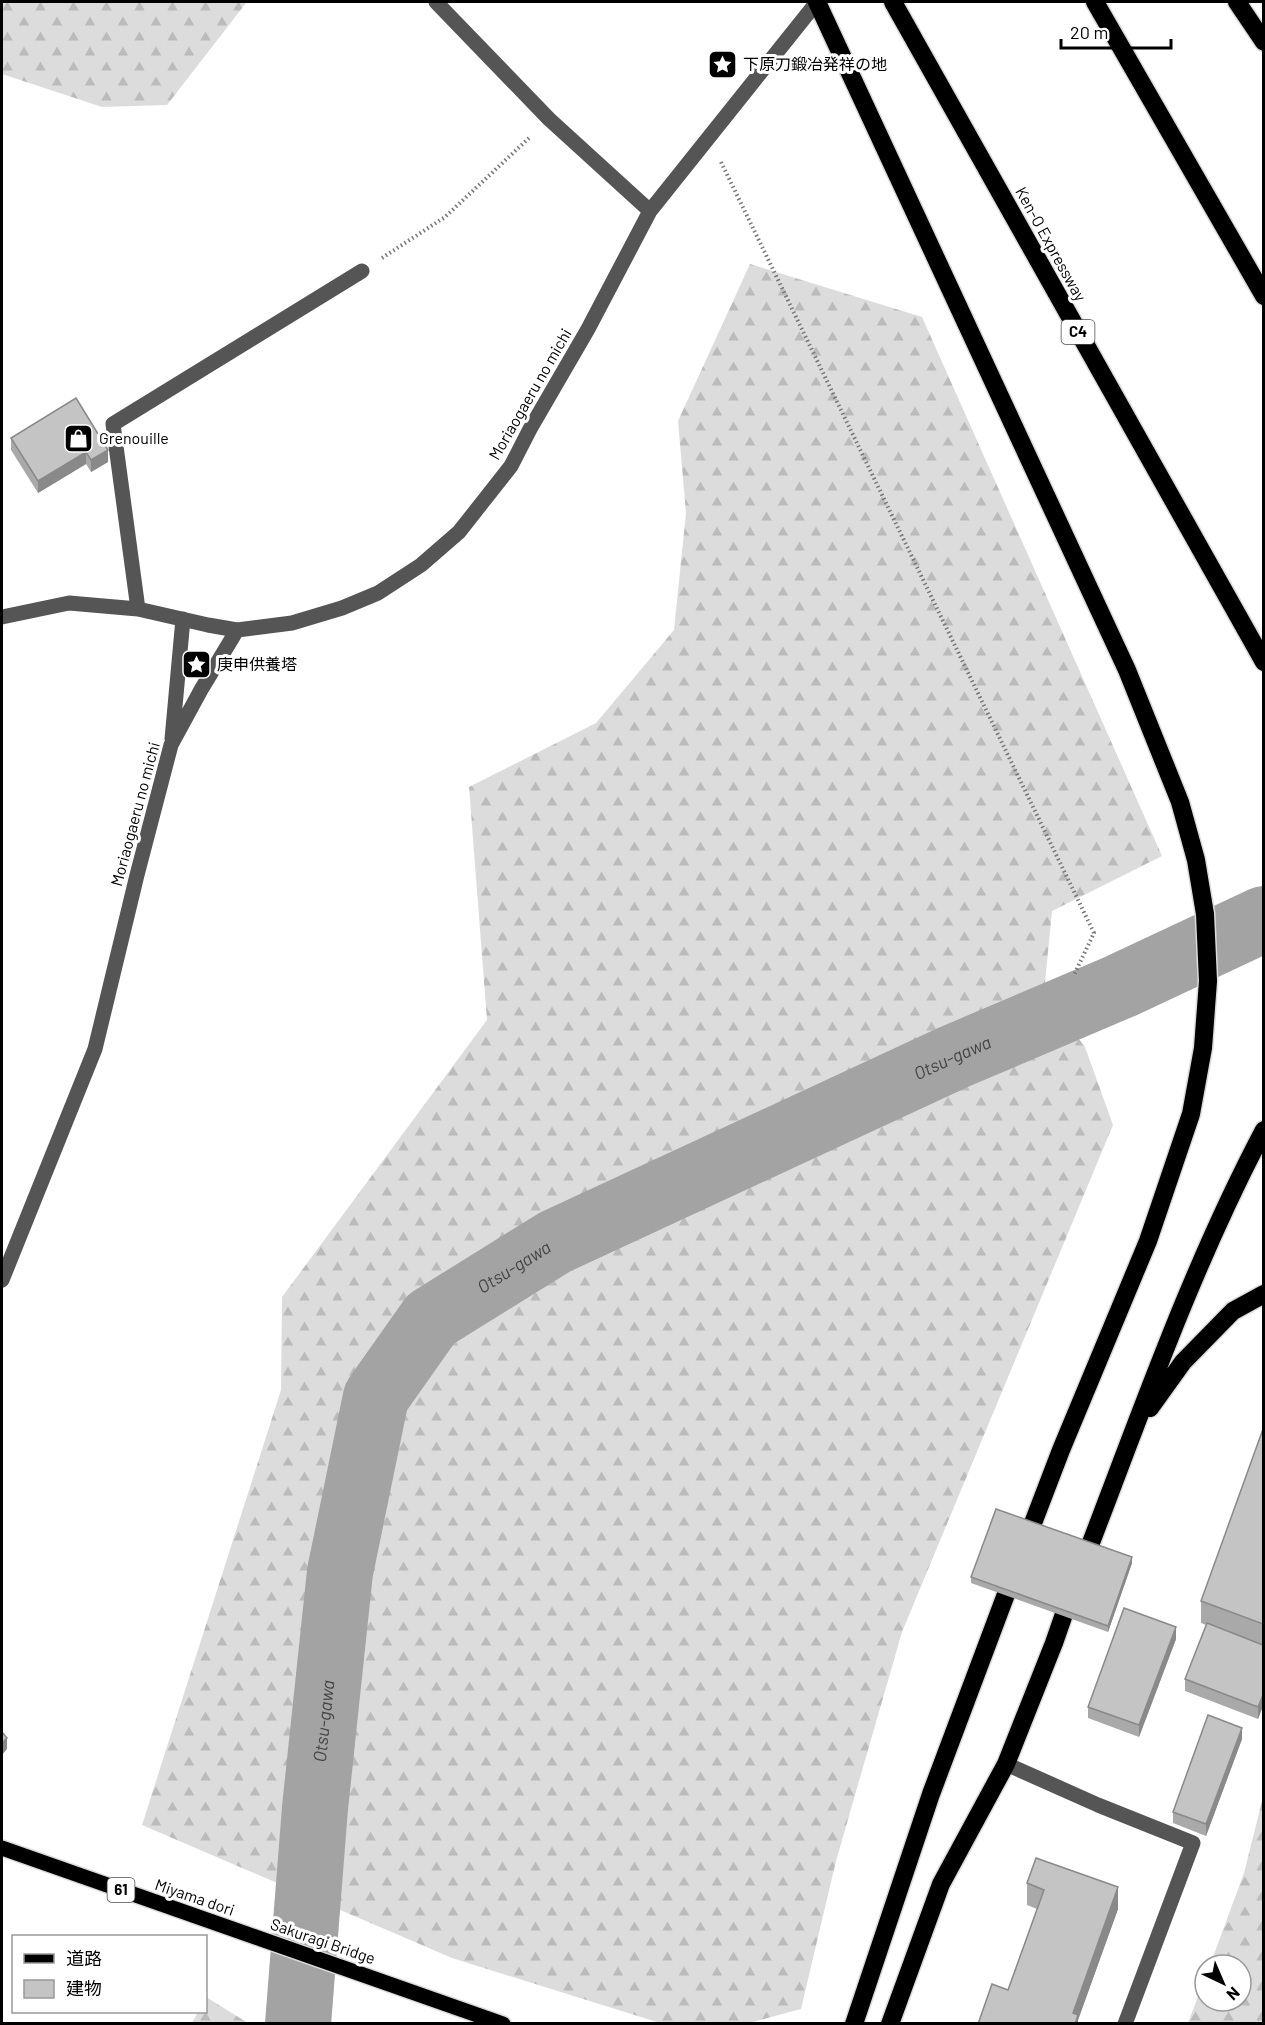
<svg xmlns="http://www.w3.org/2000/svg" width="1265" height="2025" font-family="Barlow,'Noto Sans JP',sans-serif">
<defs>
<pattern id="forest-firs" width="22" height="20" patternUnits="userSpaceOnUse" patternTransform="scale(1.5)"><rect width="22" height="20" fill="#dcdcdc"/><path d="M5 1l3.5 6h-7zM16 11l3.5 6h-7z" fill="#bbb"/></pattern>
</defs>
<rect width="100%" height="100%" fill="#fff"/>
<!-- forest -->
<path fill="url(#forest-firs)" d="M 2,2 L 246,2 L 246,3 L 167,105 L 102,107 L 2,74 Z
M 750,264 L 922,317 L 1162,856 L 1052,911 L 1044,993 L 1085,1047 L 1113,1125 L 902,1632 L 836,1861 L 801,2009 L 749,2023 L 660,2023 L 452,1958 L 142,1825 L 281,1390 L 282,1297 L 487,1020 L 469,787 L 596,723 L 674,630 L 686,513 L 678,421 Z
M 1263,1797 L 1263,2023 L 1188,2023 L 1205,1978 L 1205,2001 L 1241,2001 L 1241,1965 L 1210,1965 L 1244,1873 Z
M 206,1997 L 248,2023 L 192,2023 L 198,2012 L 206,2012 Z"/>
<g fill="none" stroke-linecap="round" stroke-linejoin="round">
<!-- river -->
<path stroke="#a3a3a3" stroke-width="66" id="s1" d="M 298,2024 L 315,1808 L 340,1572 L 376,1397 L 431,1319 L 555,1242 L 954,1057 L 1121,986 L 1264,919"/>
<defs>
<path id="major" d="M 2,1848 L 503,2024"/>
<path id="highway" d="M 817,2 L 1127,670 L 1180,802 L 1196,860 L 1205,914 L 1208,981 L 1203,1048 L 1191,1114 L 1148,1241 L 1061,1450 L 1025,1544
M 893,2 L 1264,662
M 1095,2 L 1264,296
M 1237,2 L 1264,42
M 1150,1408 L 1183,1362 L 1233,1311 L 1264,1294
M 1082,1566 C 1139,1419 1190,1270 1264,1130
M 854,2024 L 931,1794 L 1014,1573
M 890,2024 L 941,1884 L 1006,1764 L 1054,1643 L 1071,1594"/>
</defs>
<!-- major casing -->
<use href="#major" stroke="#dbdbdb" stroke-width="18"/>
<!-- highway casing -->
<use href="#highway" stroke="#dbdbdb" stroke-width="21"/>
<!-- path -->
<path stroke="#777" stroke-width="4" stroke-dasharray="1.5 3" stroke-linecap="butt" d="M 721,162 L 1094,933 L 1074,975
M 382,258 L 445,217 L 529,138"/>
<!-- minor -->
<path stroke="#555" stroke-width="15" d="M 436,2 L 549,119 L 650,211
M 138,609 L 113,424 L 362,271
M 2,617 L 69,603 L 138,609 L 208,625 L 237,630 L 292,623 L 342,608 L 378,593 L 421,565 L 459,532 L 511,466 L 530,429 L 588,329 L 650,211 L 817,2
M 172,739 L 183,619
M 2,1280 L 95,1049 L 137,875 L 171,745 L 202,688 L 237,630
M 1006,1764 L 1098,1805 L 1193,1843 L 1125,2024"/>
<!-- major -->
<use href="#major" stroke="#000" stroke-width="15"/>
<!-- highway -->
<use href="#highway" stroke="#000" stroke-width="18"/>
</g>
<!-- wall -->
<path fill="#a9a9a9" d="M 76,398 L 108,462 L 91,472 L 86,464 L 38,493 L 11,450 L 11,438 Z
M 1263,1429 L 1263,1706 L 1258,1719 L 1185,1691 L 1185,1679 L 1206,1625 L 1201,1623 L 1201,1601 Z
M 1132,1563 L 1108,1632 L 971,1583 L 971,1577 Z
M 1176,1639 L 1139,1737 L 1088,1718 L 1088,1707 Z
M 1242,1739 L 1206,1836 L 1173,1823 L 1173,1812 Z
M 1027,1883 L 1118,1909 L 1078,2020 L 1078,2024 L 1008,1990 L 1037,1909 L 1027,1905 Z"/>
<!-- shaded-wall -->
<path fill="#898989" d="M 108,450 L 108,462 L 91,472 L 91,460 Z
M 86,452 L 86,464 L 38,493 L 38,481 Z
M 1132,1557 L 1132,1563 L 1108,1632 L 1108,1626 Z
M 1176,1627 L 1176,1639 L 1139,1737 L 1139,1725 Z
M 1263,1695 L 1263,1706 L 1258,1719 L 1258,1707 Z
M 1242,1728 L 1242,1739 L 1206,1836 L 1206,1824 Z
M 7,1738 L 7,1749 L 2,1755 L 2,1743 Z
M 1118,1887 L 1118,1909 L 1078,2020 L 1078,2024 L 1073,2024 L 1073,2013 Z"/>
<!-- building -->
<path fill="#c4c4c4" stroke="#898989" stroke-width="1.5" d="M 76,398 L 108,450 L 91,460 L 86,452 L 38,481 L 11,438 Z
M 1263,1429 L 1263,1624 L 1201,1601 Z
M 996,1509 L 1132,1557 L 1108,1626 L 971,1577 Z
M 1124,1608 L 1176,1627 L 1139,1725 L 1088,1707 Z
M 1207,1623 L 1263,1645 L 1263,1695 L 1258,1707 L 1185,1679 Z
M 1208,1715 L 1242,1728 L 1206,1824 L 1173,1812 Z
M 2,1732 L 7,1738 L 2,1743 Z
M 1036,1858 L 1118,1887 L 1073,2013 L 1078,2015 L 1075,2024 L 978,2024 L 992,1984 L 1008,1990 L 1044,1890 L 1027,1883 Z"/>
<!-- icons -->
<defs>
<symbol id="sight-square" viewBox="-11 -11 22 22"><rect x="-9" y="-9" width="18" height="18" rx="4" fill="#000" stroke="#fff"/><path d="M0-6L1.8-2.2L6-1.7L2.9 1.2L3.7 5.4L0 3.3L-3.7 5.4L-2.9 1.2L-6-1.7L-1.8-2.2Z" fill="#fff"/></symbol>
<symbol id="shop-square" viewBox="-11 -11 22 22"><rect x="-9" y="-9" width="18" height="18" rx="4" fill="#000" stroke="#fff"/><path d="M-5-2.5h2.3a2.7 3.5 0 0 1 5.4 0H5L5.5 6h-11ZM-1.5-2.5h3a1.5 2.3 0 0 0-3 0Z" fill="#fff"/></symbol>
</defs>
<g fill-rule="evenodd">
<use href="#sight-square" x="706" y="48" width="33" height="33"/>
<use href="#shop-square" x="62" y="422" width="33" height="33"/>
<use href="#sight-square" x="180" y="648" width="33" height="33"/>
</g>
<g text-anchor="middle" stroke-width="6" stroke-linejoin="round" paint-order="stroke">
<!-- shield labels -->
<g fill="#fff" stroke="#4c4c4c" stroke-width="1.5">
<rect x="1061.5" y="320" width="33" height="24" rx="4.5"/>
<rect x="107.5" y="1878" width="27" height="24" rx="4.5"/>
</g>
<g font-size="15" font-weight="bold" fill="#000">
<text x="1078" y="337">C4</text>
<text x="121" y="1895">61</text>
</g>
<!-- poi labels -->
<g font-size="16" fill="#000" stroke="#fff" text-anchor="start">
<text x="743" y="70">下原刀鍛冶発祥の地</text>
<text x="99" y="444">Grenouille</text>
<text x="217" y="670">庚申供養塔</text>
</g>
<!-- street labels -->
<g font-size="16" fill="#000" stroke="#fff">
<text transform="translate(1051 244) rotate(61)" y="6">Ken-O Expressway</text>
<text transform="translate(530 394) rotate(-60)" y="6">Moriaogaeru no michi</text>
<text transform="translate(135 814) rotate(-75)" y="6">Moriaogaeru no michi</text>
<text transform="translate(195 1897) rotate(19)" y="6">Miyama dori</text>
<text transform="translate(323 1941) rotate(19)" y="6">Sakuragi Bridge</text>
</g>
<!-- water labels -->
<g font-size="18" font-style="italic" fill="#444" stroke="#fff">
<text dy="6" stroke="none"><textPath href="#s1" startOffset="1312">Otsu-gawa</textPath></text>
<text dy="6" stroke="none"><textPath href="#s1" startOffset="826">Otsu-gawa</textPath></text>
<text dy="6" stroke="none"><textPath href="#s1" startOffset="304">Otsu-gawa</textPath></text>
</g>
</g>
<!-- border -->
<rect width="1265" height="2025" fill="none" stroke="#000000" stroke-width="6"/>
<!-- legend -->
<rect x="12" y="1935" width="195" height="78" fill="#ffffff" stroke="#999999" stroke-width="1.5"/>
<rect x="24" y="1954" width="30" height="9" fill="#000000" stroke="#999999" stroke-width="1.5"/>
<text x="66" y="1965" font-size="18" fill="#000000">道路</text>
<rect x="24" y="1980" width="30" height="18" fill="#c4c4c4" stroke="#999999" stroke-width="1.5"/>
<text x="66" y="1995" font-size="18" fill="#000000">建物</text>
<!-- north arrow -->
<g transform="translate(1223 1983) rotate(136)"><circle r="28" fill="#ffffff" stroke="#999999" stroke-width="1.5"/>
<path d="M0-4.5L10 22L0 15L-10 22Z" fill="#000000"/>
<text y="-9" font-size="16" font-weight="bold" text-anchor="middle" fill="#000000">N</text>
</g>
<!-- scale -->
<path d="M1061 39v9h110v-9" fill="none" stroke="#000000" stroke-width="3"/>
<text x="1070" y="39" font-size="18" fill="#000000" stroke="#ffffff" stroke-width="4.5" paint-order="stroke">20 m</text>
</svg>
